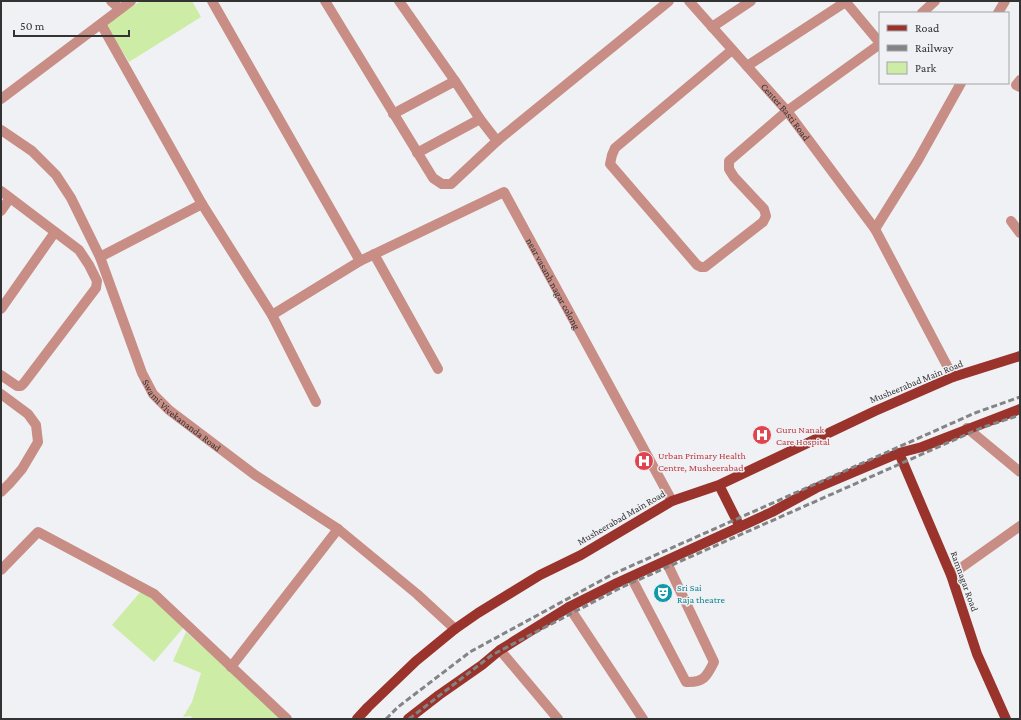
<svg xmlns="http://www.w3.org/2000/svg" width="1021" height="720" font-family="'Crimson Pro',serif">
<rect width="100%" height="100%" fill="#f0f1f4"/>
<!-- green -->
<path fill="#cdeca6" d="M 141,1 L 192,1 L 201,17 L 129,62 L 105,23 Z
M 142,590 L 184,627 L 154,662 L 112,625 Z
M 186,632 L 264,701 L 279,717 L 279,719 L 192,719 L 191,716 L 183,717 L 192,702 L 201,673 L 173,661 Z"/>
<g fill="none" stroke-linecap="round" stroke-linejoin="round">
<!-- minor -->
<g stroke="#c88d85" stroke-width="10">
<path d="M 111,1 L 120,9"/>
<path d="M 212,1 L 360,261"/>
<path d="M 325,1 L 433,178 L 442,184 L 451,184 L 497,141 L 669,1"/>
<path d="M 399,1 L 455,81 L 480,119 L 497,141"/>
<path id="s1" d="M 689,1 L 787,111 L 875,229 L 953,377"/>
<path d="M 845,1 L 880,43"/>
<path d="M 922,13 L 935,1"/>
<path d="M 998,13 L 1005,1"/>
<path d="M 101,24 L 202,204 L 272,315 L 316,402"/>
<path d="M 712,27 L 751,1"/>
<path d="M 732,50 L 615,148 L 612,155 L 610,164 L 697,265 L 701,267 L 705,267 L 763,222 L 766,216 L 764,209 L 734,177 L 729,169 L 729,161 L 787,111 L 880,44"/>
<path d="M 747,66 L 847,1"/>
<path d="M 1020,80 L 1016,85 L 1020,87"/>
<path d="M 1,99 L 131,1"/>
<path d="M 393,114 L 455,81"/>
<path id="s2" d="M 1,130 L 32,151 L 56,175 L 71,198 L 100,257 L 142,373 L 153,394 L 169,410 L 255,475 L 338,529 L 417,594 L 455,629"/>
<path d="M 417,153 L 480,119"/>
<path d="M 1,191 L 79,250 L 89,265 L 97,281 L 96,288 L 24,383 L 21,386 L 17,386 L 1,375"/>
<path d="M 1,211 L 10,198"/>
<path d="M 1011,221 L 1020,233"/>
<path d="M 875,229 L 918,160 L 961,83"/>
<path d="M 374,254 L 438,369"/>
<path d="M 100,257 L 202,204"/>
<path d="M 1,309 L 55,232"/>
<path id="s3" d="M 272,315 L 360,261 L 504,192 L 672,501"/>
<path d="M 1,394 L 28,414 L 36,425 L 38,442 L 22,469 L 10,483 L 1,492"/>
<path d="M 967,428 L 1020,472"/>
<path d="M 1,570 L 38,532 L 154,594 L 287,719"/>
<path d="M 951,575 L 1020,526"/>
<path d="M 631,577 L 686,682 C 704,683 707,676 714,662 L 666,561"/>
<path d="M 569,607 L 643,719"/>
<path d="M 500,650 L 558,719"/>
<path d="M 231,667 L 338,529"/>
</g>
<!-- major -->
<path stroke="#99332b" stroke-width="10" d="M 899,453 L 951,575 L 977,654 L 1006,719
M 719,485 L 740,527
M 357,719 L 368,707 L 416,661 L 455,629 L 478,613 L 540,575 L 581,555 L 672,501 L 719,485 L 875,411 L 953,377 L 1020,356
M 408,719 L 439,695 L 482,665 L 500,650 L 569,607 L 617,583 L 772,512 L 816,488 L 899,453 L 922,447 L 1020,409"/>
<!-- rail -->
<path stroke="#838485" stroke-width="3" stroke-dasharray="6 3" stroke-linecap="butt" d="M 386,719 L 398,707 L 470,652 L 613,574 L 975,413 L 1020,397
M 409,719 L 492,655 L 620,588 L 981,428 L 1020,415"/>
</g>
<!-- icons -->
<defs>
<symbol id="hospital-disc" viewBox="-11 -11 22 22"><circle r="9.5" fill="#e0444e" stroke="#f0f1f4"/><path d="M-5-5h3v3.5h4V-5h3V5h-3V1.5h-4V5h-3Z" fill="#fff"/></symbol>
<symbol id="theatre-disc" viewBox="-11 -11 22 22"><circle r="9.5" fill="#0f9aa8" stroke="#f0f1f4"/><path d="M-5-5.5Q0-4 5-5.5V0Q5 5 0 6Q-5 5-5 0ZM-3.3-2.5H-1v1.5H-3.3ZM1-2.5H3.3v1.5H1ZM-2.8 1Q0 5.5 2.8 1Z" fill="#fff"/></symbol>
</defs>
<g fill-rule="evenodd">
<use href="#hospital-disc" x="751" y="424" width="22" height="22"/>
<use href="#hospital-disc" x="633" y="450" width="22" height="22"/>
<use href="#theatre-disc" x="652" y="582" width="22" height="22"/>
</g>
<g text-anchor="middle" stroke-width="3" stroke-linejoin="round" paint-order="stroke">
<!-- street labels -->
<g font-size="10" fill="#333334" stroke="#f0f1f4">
<text dy="4" stroke="none"><textPath href="#s1" startOffset="147">Center Basti Road</textPath></text>
<text dy="4" stroke="none"><textPath href="#s3" startOffset="367">near vasanh nagar colong</textPath></text>
<text transform="translate(916 381) rotate(-22)" y="4">Musheerabad Main Road</text>
<text dy="4" stroke="none"><textPath href="#s2" startOffset="347">Swami Vivekananda Road</textPath></text>
<text transform="translate(621 517) rotate(-30)" y="4">Musheerabad Main Road</text>
<text transform="translate(965 581) rotate(70)" y="4">Ramnagar Road</text>
</g>
<!-- health labels -->
<g font-size="10" fill="#be3a42" stroke="#f0f1f4" text-anchor="start">
<text x="776" y="433">Guru Nanak<tspan x="776" dy="12">Care Hospital</tspan></text>
<text x="658" y="459">Urban Primary Health<tspan x="658" dy="12">Centre, Musheerabad</tspan></text>
</g>
<!-- culture labels -->
<g font-size="10" fill="#0d838f" stroke="#f0f1f4" text-anchor="start">
<text x="677" y="591">Sri Sai<tspan x="677" dy="12">Raja theatre</tspan></text>
</g>
</g>
<!-- border -->
<rect width="1021" height="720" fill="none" stroke="#333334" stroke-width="4"/>
<!-- legend -->
<rect x="879" y="12" width="130" height="72" fill="#f0f1f4" stroke="#a4a5a7"/>
<rect x="887" y="25" width="20" height="6" fill="#99332b" stroke="#a4a5a7"/>
<text x="915" y="32" font-size="12" fill="#333334">Road</text>
<rect x="887" y="45" width="20" height="6" fill="#838485" stroke="#a4a5a7"/>
<text x="915" y="52" font-size="12" fill="#333334">Railway</text>
<rect x="887" y="62" width="20" height="12" fill="#cdeca6" stroke="#a4a5a7"/>
<text x="915" y="72" font-size="12" fill="#333334">Park</text>
<!-- scale -->
<path d="M14 30v6h115v-6" fill="none" stroke="#333334" stroke-width="2"/>
<text x="20" y="30" font-size="12" fill="#333334" stroke="#f0f1f4" stroke-width="3" paint-order="stroke">50 m</text>
</svg>
